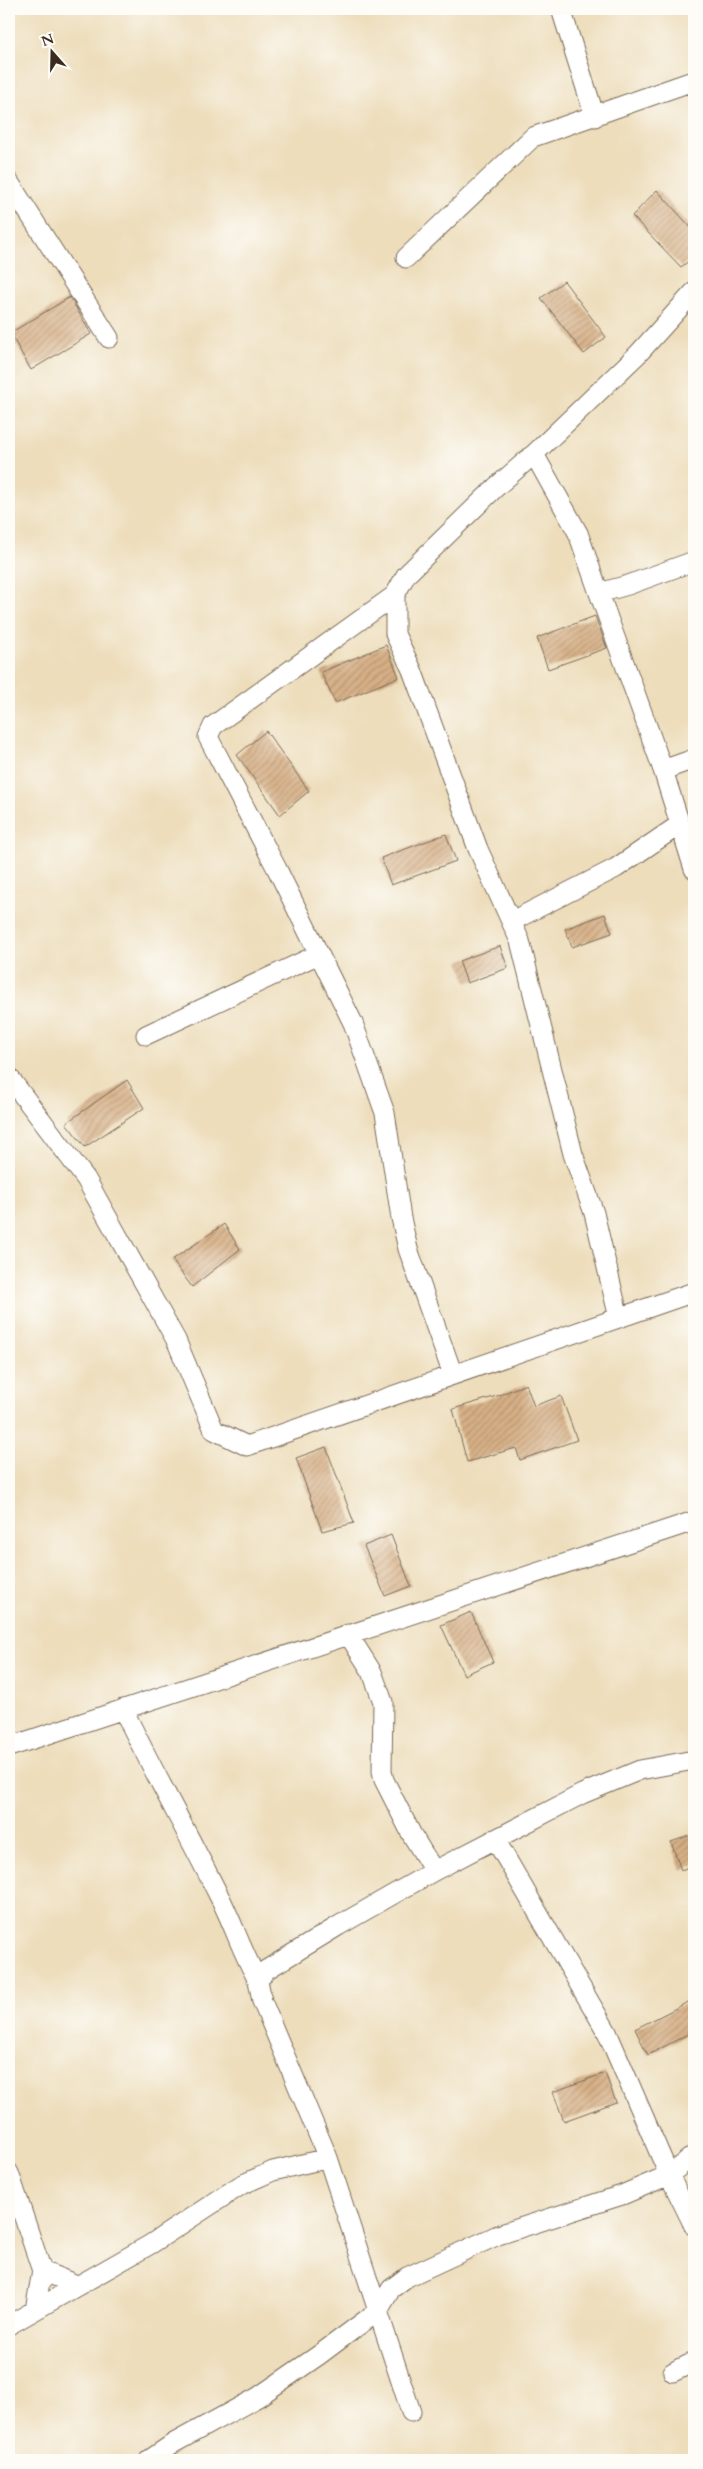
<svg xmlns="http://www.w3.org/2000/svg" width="703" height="2469" font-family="Cardo,serif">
<defs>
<pattern id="building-hatch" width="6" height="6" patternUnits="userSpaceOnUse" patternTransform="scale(1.25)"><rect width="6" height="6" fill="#d7b086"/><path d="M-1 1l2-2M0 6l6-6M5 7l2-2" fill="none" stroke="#b08f6d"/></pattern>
</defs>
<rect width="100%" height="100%" fill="#fdfcf7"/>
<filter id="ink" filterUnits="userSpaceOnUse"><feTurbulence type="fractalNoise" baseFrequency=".02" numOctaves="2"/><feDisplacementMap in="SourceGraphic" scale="10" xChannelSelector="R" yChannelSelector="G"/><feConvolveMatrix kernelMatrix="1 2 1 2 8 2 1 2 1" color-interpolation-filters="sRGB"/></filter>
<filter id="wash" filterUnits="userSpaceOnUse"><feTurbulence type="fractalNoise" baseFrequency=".0096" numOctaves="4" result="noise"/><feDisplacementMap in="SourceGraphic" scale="20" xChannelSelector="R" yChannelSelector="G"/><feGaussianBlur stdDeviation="1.12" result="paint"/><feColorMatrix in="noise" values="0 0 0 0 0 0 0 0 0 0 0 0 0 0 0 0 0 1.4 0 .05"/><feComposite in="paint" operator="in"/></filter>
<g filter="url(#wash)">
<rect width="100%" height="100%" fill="#edddbb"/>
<g id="blocks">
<!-- building -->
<path fill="url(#building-hatch)" d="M 657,190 L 694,231 L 694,257 L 681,267 L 632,216 Z
M 564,281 L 606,337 L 584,354 L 541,298 Z
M 70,297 L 91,334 L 31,370 L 10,333 Z
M 595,616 L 607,648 L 548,669 L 537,638 Z
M 386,645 L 399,677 L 335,703 L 321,672 Z
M 266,731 L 309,791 L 280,815 L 237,755 Z
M 446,834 L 456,861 L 391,885 L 381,858 Z
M 605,914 L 612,933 L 572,947 L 565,929 Z
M 500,946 L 508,968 L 467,983 L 459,961 Z
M 127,1080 L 144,1108 L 85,1147 L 66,1123 Z
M 224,1224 L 240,1249 L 192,1287 L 172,1260 Z
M 526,1384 L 534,1406 L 561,1396 L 577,1440 L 520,1460 L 516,1448 L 467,1462 L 453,1409 L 497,1396 Z
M 326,1447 L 354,1523 L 322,1531 L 296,1458 Z
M 391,1535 L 411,1586 L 385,1596 L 364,1546 Z
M 471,1612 L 493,1662 L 464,1675 L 441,1625 Z
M 694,1834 L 694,1865 L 681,1870 L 671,1842 Z
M 690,2001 L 694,2010 L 694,2031 L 648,2055 L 635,2029 Z
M 605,2073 L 616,2102 L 564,2121 L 553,2092 Z"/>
</g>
</g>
<g filter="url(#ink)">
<use href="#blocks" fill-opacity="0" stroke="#796955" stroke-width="1"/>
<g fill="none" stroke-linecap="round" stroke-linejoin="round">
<defs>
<path id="minor" d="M 561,9 L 595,117
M 9,182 L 109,338
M 406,258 L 533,137 L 690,82 L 694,86
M 534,454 L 638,354 L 694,292
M 599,593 L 663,770 L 694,869
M 395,595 L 213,726 L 208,737 L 277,869 L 353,1023 L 385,1113 L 401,1218 L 408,1249 L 453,1375
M 663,770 L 694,759
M 512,921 L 616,868 L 679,825
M 146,1035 L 319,954
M 9,1077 L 86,1179 L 176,1340 L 214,1430 L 247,1446 L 694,1292
M 619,1318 L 594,1213 L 573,1154 L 520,941 L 478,849 L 412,670 L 395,634 L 395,595 L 406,575 L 495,488 L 534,454 L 578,533 L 599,593 L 628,585 L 694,561
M 348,1634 L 372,1672 L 383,1702 L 382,1771 L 384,1780 L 412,1835 L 434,1871
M 123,1709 C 153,1771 187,1832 218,1894 C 233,1922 242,1953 258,1980
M 9,1747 L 694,1521
M 495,1839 L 607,2032 L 669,2175 L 694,2226
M 328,2158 L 262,2001 L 258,1980 L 266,1970 L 338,1926 L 434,1871 L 582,1794 L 640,1770 L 694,1760
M 9,2173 L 42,2271
M 35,2310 L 42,2271 L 77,2285
M 9,2325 L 151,2244 L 241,2185 L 273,2171 L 328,2158 L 411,2412
M 673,2372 L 694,2362
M 149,2460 L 174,2443 L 258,2397 L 319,2355 L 378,2311 L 391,2289 L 407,2277 L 498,2235 L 622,2195 L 669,2175 L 694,2155"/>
</defs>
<!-- minor casing -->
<use href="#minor" stroke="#796955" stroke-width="21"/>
<!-- minor -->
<use href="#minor" stroke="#fff" stroke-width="19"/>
</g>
</g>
<!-- margin -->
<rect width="703" height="2469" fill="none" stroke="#fdfcf7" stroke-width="30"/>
<!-- north arrow -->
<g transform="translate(52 52) rotate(340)" stroke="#fdfcf7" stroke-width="4" paint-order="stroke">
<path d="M0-4L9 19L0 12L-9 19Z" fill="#3b2a1e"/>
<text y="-8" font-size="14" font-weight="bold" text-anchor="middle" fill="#3b2a1e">N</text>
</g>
</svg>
